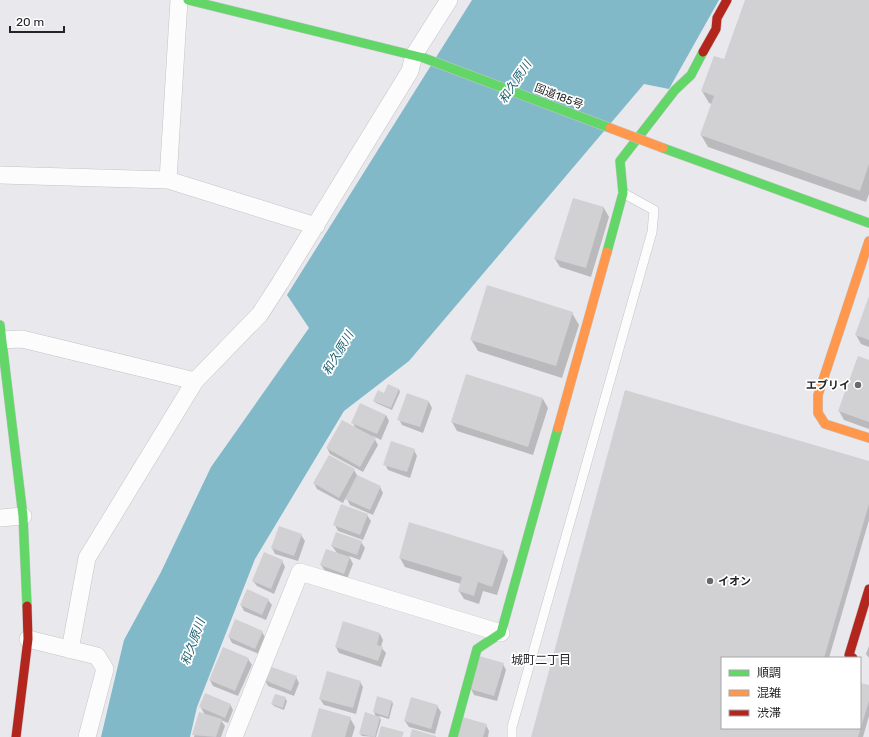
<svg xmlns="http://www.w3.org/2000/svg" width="869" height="737" font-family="Rubik,'Noto Sans JP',sans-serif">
<rect width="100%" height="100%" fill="#e9e9ed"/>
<!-- water -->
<path fill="#81b9c9" d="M 472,0 L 719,0 L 669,89 L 644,84 L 409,361 L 344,411 L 255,559 L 197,707 L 190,737 L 101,737 L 124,640 L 161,572 L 211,467 L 309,328 L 287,295 Z"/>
<!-- shadow -->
<path fill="#0003" d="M 746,0 L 869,0 L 869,194 L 866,202 L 708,147 L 701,135 L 712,104 L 709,103 L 702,91 L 724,61 Z
M 574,199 L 604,208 L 609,217 L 591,277 L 560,267 L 555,259 Z
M 869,298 L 869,347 L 861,344 L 856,335 Z
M 572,313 L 579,325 L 562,378 L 478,351 L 471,339 Z
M 869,361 L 869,429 L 844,420 L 839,411 Z
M 467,375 L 543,399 L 548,408 L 533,455 L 457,431 L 452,422 Z
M 399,389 L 400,392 L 392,410 L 376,403 L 374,401 Z
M 407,394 L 429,402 L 432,408 L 423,433 L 402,425 L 399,419 Z
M 386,415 L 389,421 L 381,440 L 373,436 L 378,445 L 363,472 L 330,454 L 327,448 L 356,429 L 353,423 Z
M 414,450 L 417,456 L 410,478 L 388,470 L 385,464 Z
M 329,456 L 354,470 L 358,477 L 380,487 L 383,493 L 373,515 L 350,505 L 346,497 L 343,503 L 317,489 L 314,483 Z
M 869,462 L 869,520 L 829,658 L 722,658 L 722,728 L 860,728 L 860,684 L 869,686 L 869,716 L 863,737 L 532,737 Z
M 367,515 L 371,521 L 363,540 L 338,531 L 335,525 Z
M 301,535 L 305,541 L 298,561 L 275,554 L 272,548 Z
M 361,542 L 365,548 L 360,560 L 349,556 L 353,564 L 347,579 L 325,571 L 321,565 L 337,553 L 332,546 Z
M 503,552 L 508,560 L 497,595 L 483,591 L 479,604 L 464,599 L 459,591 L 461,584 L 405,567 L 400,558 Z
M 282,561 L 285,567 L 274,594 L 257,586 L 253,581 Z
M 268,600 L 272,605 L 266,620 L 244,611 L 241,605 Z
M 262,632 L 265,637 L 259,654 L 232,643 L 229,637 Z
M 380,634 L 383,640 L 381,647 L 386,653 L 381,667 L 339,653 L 336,647 Z
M 869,646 L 869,658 L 866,654 Z
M 248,659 L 252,665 L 238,696 L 213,686 L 210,680 Z
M 503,664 L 506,670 L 497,701 L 474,695 L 471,689 Z
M 296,677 L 299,683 L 294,696 L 268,686 L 265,680 Z
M 360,682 L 363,687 L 356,714 L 324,705 L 320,699 Z
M 378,697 L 392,701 L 393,704 L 389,719 L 379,716 L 381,720 L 376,737 L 362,736 L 360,734 L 376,717 L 374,712 Z
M 285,698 L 287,701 L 284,710 L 274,706 L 272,704 Z
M 230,704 L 233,710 L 228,723 L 221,720 L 225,726 L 221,737 L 194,737 L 200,713 L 205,715 L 200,706 Z
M 437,706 L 441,712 L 435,734 L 409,727 L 405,721 Z
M 350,718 L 355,727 L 352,737 L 312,737 Z
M 486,725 L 489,731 L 488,737 L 458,737 Z"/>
<!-- building -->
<path fill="#d1d0d2" d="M 745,0 L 869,0 L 869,164 L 860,191 L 700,135 L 714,96 L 701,91 L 714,56 L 724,59 Z
M 573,198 L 604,207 L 586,268 L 554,259 Z
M 487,285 L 573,312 L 556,366 L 470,340 Z
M 869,296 L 869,340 L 855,335 Z
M 858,356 L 869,360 L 869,422 L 838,411 Z
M 466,374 L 543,398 L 528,447 L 451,422 Z
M 388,384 L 399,389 L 391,408 L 373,401 L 378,390 L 384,393 Z
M 625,390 L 869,461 L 869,504 L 824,658 L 722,658 L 722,728 L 860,728 L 860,683 L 869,685 L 869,701 L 858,737 L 531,737 Z
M 407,393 L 429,401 L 420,427 L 397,420 Z
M 360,403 L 386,415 L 377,434 L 351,423 Z
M 342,420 L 376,438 L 360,467 L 326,448 Z
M 391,441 L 415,449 L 407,472 L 383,465 Z
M 329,455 L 355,469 L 339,498 L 313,483 Z
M 357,475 L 381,486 L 370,510 L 345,499 Z
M 341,504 L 368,514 L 360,535 L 333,525 Z
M 409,522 L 504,551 L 492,587 L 478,582 L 474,596 L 458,591 L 462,577 L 399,558 Z
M 279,526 L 302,534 L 294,556 L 271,548 Z
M 336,532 L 362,541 L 357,555 L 331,546 Z
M 326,549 L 350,557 L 344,574 L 320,565 Z
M 264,552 L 283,560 L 271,589 L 252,581 Z
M 247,589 L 269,599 L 262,615 L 240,605 Z
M 235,619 L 263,631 L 255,649 L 228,637 Z
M 343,621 L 380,633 L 377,645 L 383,647 L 378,661 L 335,647 Z
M 223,647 L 249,658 L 235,691 L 209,680 Z
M 479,656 L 504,663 L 494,696 L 470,689 Z
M 269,666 L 297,676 L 291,691 L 264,680 Z
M 327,671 L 361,681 L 353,708 L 319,699 Z
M 205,693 L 231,704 L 225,718 L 199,707 Z
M 275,694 L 286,697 L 283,708 L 271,704 Z
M 377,696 L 392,701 L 388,717 L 373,712 Z
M 411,697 L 438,705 L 431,729 L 404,721 Z
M 319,708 L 351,717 L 345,737 L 311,737 Z
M 199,712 L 222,719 L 216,737 L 192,735 Z
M 365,712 L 380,717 L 375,737 L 359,734 Z
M 462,717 L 487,724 L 483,737 L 457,737 Z
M 381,726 L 404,732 L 402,737 L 378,737 Z
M 412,729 L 436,736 L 436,737 L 410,737 Z"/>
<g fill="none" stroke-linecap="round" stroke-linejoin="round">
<defs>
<path id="lane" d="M 512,737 L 512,727 L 652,232 L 654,210 L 623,193"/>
<path id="street" d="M 0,175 L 168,180 L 316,226
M 168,180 L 179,0
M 0,340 L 22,339 L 195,381
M 0,518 L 23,516
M 28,639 L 97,656 L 105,669 L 87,737
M 70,650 L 87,558 L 195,381 L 260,314 L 280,283 L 410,71 L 414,55 L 449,0
M 234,737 L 300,572 L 501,633"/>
<path id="fast" d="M 188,0 L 424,58
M 663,148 L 869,223
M 607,252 L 623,193 L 620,161 L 675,90 L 691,75 L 703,52
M 0,325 L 23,516 L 27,606
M 453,737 L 477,649 L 501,633 L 558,428"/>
<path id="slow" d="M 869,241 L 818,395 L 818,413 L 825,424 L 869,438
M 558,428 L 607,252"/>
<path id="jam" d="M 703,52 L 716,29 L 717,18 L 727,0
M 853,658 L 849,655 L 869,589
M 16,737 L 28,639 L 27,606"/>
</defs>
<!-- lane casing -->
<use href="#lane" stroke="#c4c4c8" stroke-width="10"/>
<!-- street casing -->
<use href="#street" stroke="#c4c4c8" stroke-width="18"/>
<!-- fast casing -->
<use href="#fast" stroke="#c4c4c8" stroke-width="10"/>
<!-- slow casing -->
<use href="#slow" stroke="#c4c4c8" stroke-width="10"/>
<!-- jam casing -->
<use href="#jam" stroke="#c4c4c8" stroke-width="10"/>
<!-- lane -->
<use href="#lane" stroke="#fcfcfc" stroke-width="9"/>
<!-- street -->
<use href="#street" stroke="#fcfcfc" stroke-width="17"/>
<!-- fast -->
<use href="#fast" stroke="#63d668" stroke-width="9"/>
<!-- slow -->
<use href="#slow" stroke="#ff974d" stroke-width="9"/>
<!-- jam -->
<use href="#jam" stroke="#b3261e" stroke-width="9"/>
<defs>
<path id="fast-bridge" d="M 424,58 L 610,128"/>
<path id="slow-bridge" d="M 610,128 L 663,148"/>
</defs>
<!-- fast-bridge casing -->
<use href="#fast-bridge" stroke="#c7c7c9" stroke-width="10" stroke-linecap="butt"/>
<!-- slow-bridge casing -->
<use href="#slow-bridge" stroke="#c7c7c9" stroke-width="10" stroke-linecap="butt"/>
<!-- fast-bridge -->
<use href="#fast-bridge" stroke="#63d668" stroke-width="9"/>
<!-- slow-bridge -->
<use href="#slow-bridge" stroke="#ff974d" stroke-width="9"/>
</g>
<!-- markers -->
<g fill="#69696c" stroke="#fff" stroke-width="1.5">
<circle cx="858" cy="385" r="4"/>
<circle cx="710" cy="581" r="4"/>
</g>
<g text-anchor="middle" stroke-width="3.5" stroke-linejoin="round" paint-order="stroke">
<!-- street labels -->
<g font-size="11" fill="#242427" stroke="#fff">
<text transform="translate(559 96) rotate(21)" y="4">国道185号</text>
</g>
<!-- poi labels -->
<g font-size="11" font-weight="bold" fill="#242427" stroke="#fff" text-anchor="end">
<text x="850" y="389">エブリイ</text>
<text x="718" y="585" text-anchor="start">イオン</text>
</g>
<!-- water labels -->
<g font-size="12" font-style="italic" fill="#1f6070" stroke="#fff">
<text transform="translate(515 82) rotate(-56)" y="4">和久原川</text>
<text transform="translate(338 353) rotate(-59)" y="4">和久原川</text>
<text transform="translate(193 642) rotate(-70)" y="4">和久原川</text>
</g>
<!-- neighbourhood labels -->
<g font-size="12" fill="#242427" stroke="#fff">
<text x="541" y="664">城町二丁目</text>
</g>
</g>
<!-- legend -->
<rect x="721" y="657" width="140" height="72" fill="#ffffff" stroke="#a7a7a9"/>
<rect x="729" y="670" width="20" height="6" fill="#63d668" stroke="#a7a7a9"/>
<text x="757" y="677" font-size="12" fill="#242427">順調</text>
<rect x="729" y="690" width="20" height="6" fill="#ff974d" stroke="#a7a7a9"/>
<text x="757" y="697" font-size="12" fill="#242427">混雑</text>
<rect x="729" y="710" width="20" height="6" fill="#b3261e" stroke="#a7a7a9"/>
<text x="757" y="717" font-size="12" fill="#242427">渋滞</text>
<!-- scale -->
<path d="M10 26v6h54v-6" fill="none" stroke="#242427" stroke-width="2"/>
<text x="16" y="26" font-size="12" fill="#242427" stroke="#ffffff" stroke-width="3" paint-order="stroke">20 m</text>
</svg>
